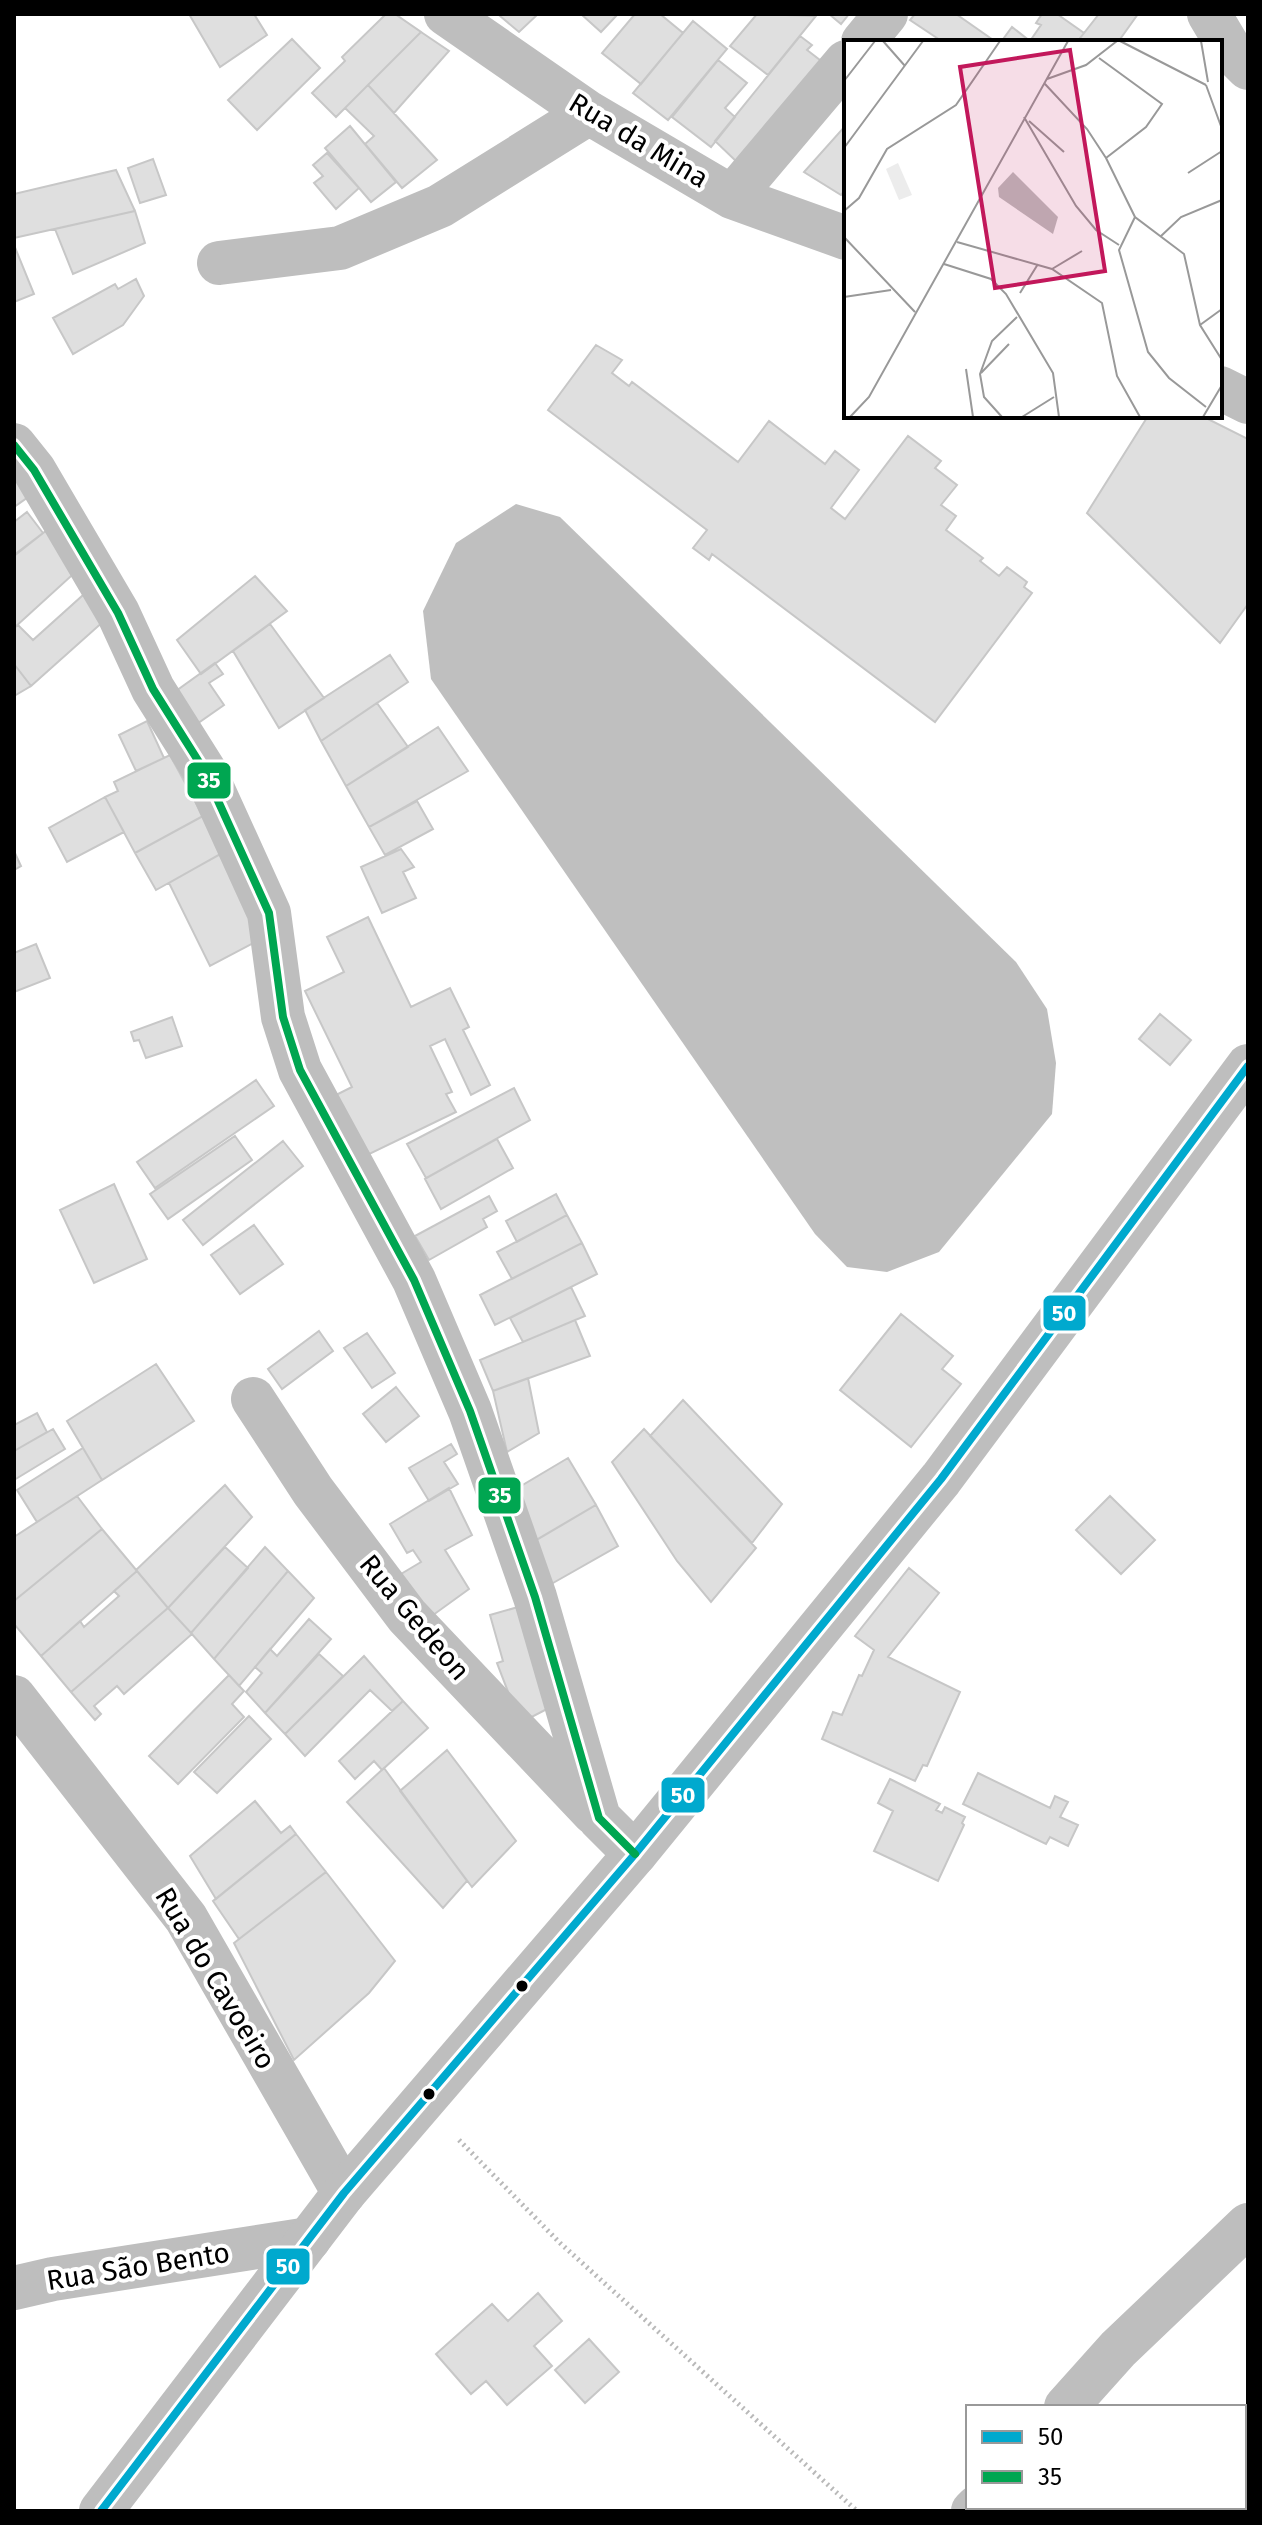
<svg xmlns="http://www.w3.org/2000/svg" width="1262" height="2525" font-family="'Fira Sans',sans-serif">
<rect width="100%" height="100%" fill="#fff"/>
<!-- water -->
<path fill="#bfbfbf" d="M 516,504 L 560,517 L 1016,962 L 1047,1009 L 1056,1063 L 1052,1114 L 939,1252 L 887,1272 L 847,1267 L 815,1234 L 431,679 L 423,611 L 456,543 Z"/>
<!-- building -->
<path fill="#dfdfdf" stroke="#c7c7c7" stroke-width="2" d="M 189,14 L 254,14 L 267,35 L 220,67 Z
M 386,14 L 395,14 L 421,32 L 336,117 L 312,93 L 345,61 L 342,57 Z
M 502,14 L 538,14 L 519,32 L 500,16 Z
M 581,14 L 618,14 L 601,32 Z
M 635,14 L 660,14 L 683,33 L 641,84 L 602,53 Z
M 757,14 L 816,16 L 768,75 L 730,46 Z
M 829,14 L 849,14 L 841,24 Z
M 915,14 L 956,14 L 996,42 L 943,42 L 910,20 Z
M 1042,14 L 1057,14 L 1084,33 L 1077,42 L 1001,42 L 1012,27 L 1030,41 L 1041,25 L 1036,23 Z
M 1099,14 L 1138,14 L 1118,42 L 1077,42 Z
M 693,21 L 727,49 L 668,120 L 633,93 Z
M 421,32 L 449,51 L 394,113 L 368,85 Z
M 800,36 L 812,45 L 807,50 L 825,64 L 738,163 L 715,141 Z
M 292,39 L 320,68 L 257,130 L 228,100 Z
M 718,60 L 747,83 L 725,108 L 735,117 L 711,147 L 672,117 Z
M 368,85 L 437,160 L 402,188 L 365,144 L 374,136 L 345,108 Z
M 846,125 L 846,189 L 841,195 L 804,172 Z
M 350,126 L 396,182 L 371,202 L 325,148 Z
M 327,153 L 359,188 L 336,209 L 314,183 L 323,176 L 313,165 Z
M 153,159 L 166,195 L 140,203 L 128,168 Z
M 116,170 L 135,211 L 14,238 L 14,194 Z
M 135,211 L 145,243 L 73,274 L 55,229 Z
M 14,245 L 34,294 L 14,302 Z
M 136,279 L 144,296 L 123,325 L 73,354 L 53,318 L 115,284 L 118,289 Z
M 596,345 L 622,360 L 612,373 L 629,386 L 632,382 L 738,462 L 769,421 L 825,464 L 835,451 L 859,470 L 831,508 L 845,519 L 908,436 L 941,461 L 935,468 L 957,485 L 941,505 L 956,516 L 946,530 L 983,558 L 980,561 L 999,576 L 1007,567 L 1027,582 L 1024,587 L 1032,593 L 935,722 L 712,554 L 709,560 L 693,548 L 707,530 L 548,410 Z
M 1148,416 L 1202,416 L 1248,439 L 1248,604 L 1220,643 L 1087,513 Z
M 14,478 L 31,495 L 14,507 Z
M 27,512 L 43,533 L 14,555 L 14,522 Z
M 47,530 L 81,567 L 14,628 L 14,556 Z
M 255,576 L 287,611 L 201,674 L 177,640 Z
M 92,587 L 114,612 L 31,686 L 14,664 L 14,628 L 18,625 L 33,640 Z
M 270,624 L 324,698 L 279,728 L 233,651 Z
M 390,655 L 408,682 L 321,741 L 305,710 Z
M 215,663 L 223,674 L 209,683 L 224,705 L 191,728 L 169,696 Z
M 14,664 L 31,686 L 14,696 Z
M 377,703 L 408,747 L 346,786 L 321,741 Z
M 147,721 L 164,758 L 136,771 L 119,735 Z
M 438,727 L 468,771 L 369,827 L 346,786 Z
M 170,755 L 203,816 L 135,853 L 105,797 L 118,791 L 114,782 Z
M 105,797 L 124,832 L 67,862 L 49,828 Z
M 417,801 L 433,829 L 385,855 L 369,827 Z
M 203,816 L 224,852 L 156,890 L 135,853 Z
M 401,849 L 414,867 L 403,872 L 416,898 L 382,913 L 361,867 Z
M 14,851 L 21,866 L 14,870 Z
M 224,852 L 263,938 L 210,966 L 169,883 Z
M 368,917 L 411,1007 L 450,988 L 469,1027 L 463,1030 L 490,1085 L 471,1095 L 445,1039 L 430,1046 L 452,1092 L 446,1094 L 456,1112 L 359,1159 L 330,1098 L 352,1087 L 305,991 L 344,972 L 327,937 Z
M 36,944 L 50,978 L 14,992 L 14,953 Z
M 1160,1014 L 1191,1040 L 1170,1065 L 1139,1039 Z
M 172,1017 L 182,1046 L 146,1058 L 139,1040 L 134,1041 L 131,1032 Z
M 256,1080 L 274,1106 L 155,1188 L 137,1162 Z
M 514,1088 L 530,1120 L 426,1178 L 407,1144 Z
M 235,1136 L 252,1160 L 168,1219 L 150,1194 Z
M 497,1139 L 513,1168 L 441,1209 L 425,1179 Z
M 283,1141 L 303,1166 L 203,1245 L 183,1220 Z
M 114,1184 L 147,1259 L 94,1283 L 60,1210 Z
M 556,1194 L 567,1215 L 517,1242 L 506,1221 Z
M 489,1196 L 497,1211 L 483,1219 L 487,1227 L 429,1260 L 415,1236 Z
M 567,1215 L 582,1243 L 512,1279 L 497,1252 Z
M 254,1225 L 283,1264 L 240,1294 L 211,1255 Z
M 582,1243 L 597,1274 L 495,1325 L 480,1295 Z
M 571,1287 L 585,1316 L 523,1342 L 510,1318 Z
M 901,1314 L 953,1356 L 942,1369 L 961,1384 L 911,1447 L 840,1390 Z
M 575,1320 L 590,1356 L 493,1391 L 480,1360 Z
M 319,1331 L 333,1351 L 282,1389 L 268,1369 Z
M 367,1333 L 395,1373 L 372,1388 L 344,1348 Z
M 156,1364 L 194,1421 L 102,1480 L 67,1421 Z
M 528,1378 L 539,1433 L 507,1452 L 493,1391 Z
M 396,1387 L 419,1416 L 386,1442 L 363,1414 Z
M 683,1400 L 782,1504 L 752,1543 L 650,1436 Z
M 37,1413 L 47,1432 L 14,1451 L 14,1425 Z
M 53,1429 L 65,1449 L 14,1480 L 14,1451 Z
M 644,1429 L 756,1548 L 711,1602 L 677,1561 L 612,1462 Z
M 451,1444 L 457,1454 L 444,1462 L 458,1484 L 429,1501 L 409,1468 Z
M 83,1448 L 102,1480 L 37,1522 L 17,1490 Z
M 568,1458 L 596,1505 L 528,1545 L 511,1492 Z
M 225,1485 L 252,1517 L 168,1608 L 136,1570 Z
M 449,1488 L 472,1535 L 445,1550 L 469,1589 L 429,1618 L 396,1577 L 421,1562 L 413,1550 L 407,1553 L 390,1524 Z
M 77,1496 L 102,1529 L 14,1601 L 14,1537 Z
M 1110,1496 L 1155,1540 L 1121,1574 L 1076,1530 Z
M 596,1505 L 618,1546 L 546,1587 L 524,1547 Z
M 102,1529 L 137,1571 L 41,1656 L 14,1624 L 14,1601 Z
M 225,1547 L 248,1568 L 191,1633 L 168,1608 Z
M 265,1547 L 288,1571 L 214,1659 L 191,1633 Z
M 909,1568 L 939,1593 L 888,1657 L 960,1692 L 927,1766 L 923,1765 L 915,1781 L 822,1739 L 833,1712 L 842,1715 L 859,1675 L 862,1676 L 874,1650 L 855,1636 Z
M 137,1571 L 168,1608 L 71,1692 L 41,1656 L 80,1621 L 84,1627 L 119,1596 L 114,1591 Z
M 288,1571 L 314,1598 L 239,1686 L 214,1659 Z
M 518,1607 L 549,1708 L 520,1723 L 497,1663 L 503,1661 L 490,1615 Z
M 168,1608 L 192,1634 L 124,1694 L 117,1686 L 94,1706 L 101,1714 L 95,1720 L 71,1692 Z
M 309,1619 L 331,1639 L 265,1713 L 246,1692 L 262,1673 L 255,1667 L 270,1649 L 277,1656 Z
M 319,1654 L 343,1676 L 285,1734 L 265,1713 Z
M 364,1656 L 403,1701 L 392,1711 L 370,1690 L 305,1756 L 285,1734 Z
M 229,1675 L 244,1691 L 232,1704 L 244,1717 L 178,1784 L 149,1756 Z
M 403,1701 L 428,1728 L 382,1770 L 374,1761 L 355,1779 L 339,1761 Z
M 249,1716 L 271,1739 L 217,1793 L 194,1772 Z
M 447,1750 L 516,1841 L 472,1887 L 400,1791 Z
M 384,1768 L 467,1881 L 443,1908 L 347,1802 Z
M 978,1773 L 1050,1808 L 1055,1796 L 1068,1802 L 1060,1817 L 1078,1825 L 1068,1846 L 1050,1837 L 1046,1844 L 963,1804 Z
M 890,1779 L 940,1804 L 936,1810 L 942,1813 L 945,1807 L 965,1817 L 962,1823 L 964,1825 L 938,1881 L 874,1851 L 893,1811 L 878,1803 Z
M 255,1801 L 281,1833 L 290,1826 L 296,1834 L 216,1899 L 190,1856 Z
M 296,1834 L 326,1872 L 239,1939 L 213,1901 Z
M 326,1872 L 395,1961 L 369,1993 L 294,2060 L 234,1943 Z
M 538,2293 L 562,2321 L 534,2346 L 552,2366 L 507,2405 L 486,2381 L 471,2394 L 436,2354 L 492,2304 L 508,2321 Z
M 589,2339 L 619,2372 L 585,2403 L 555,2370 Z"/>
<g fill="none" stroke-linecap="round" stroke-linejoin="round">
<!-- path -->
<path stroke="#b9b9b9" stroke-width="5" stroke-dasharray="2 4" stroke-linecap="butt" d="M 459,2140 L 560,2243 L 857,2511"/>
<!-- minor -->
<path stroke="#bebebe" stroke-width="44" d="M 446,14 L 589,113 L 732,197 L 846,238
M 1209,14 L 1231,51 L 1248,68
M 863,42 L 886,14
M 732,197 L 846,62
M 219,263 L 340,248 L 440,206 L 589,113
M 1220,388 L 1248,402
M 14,445 L 34,470 L 118,613 L 153,689 L 204,770 L 269,913 L 283,1017 L 300,1070 L 414,1280 L 470,1411 L 535,1597 L 599,1818 L 635,1854
M 253,1399 L 313,1491 L 407,1616 L 594,1813
M 14,1697 L 186,1918 L 344,2193
M 14,2288 L 53,2279 L 309,2239
M 1066,2407 L 1118,2349 L 1248,2225
M 973,2511 L 977,2507"/>
<!-- primary -->
<path stroke="#bebebe" stroke-width="44" d="M 101,2511 L 344,2193 L 635,1854 L 941,1479 L 1248,1066"/>
<defs>
<path id="bus-1" d="M 101,2511 L 344,2193 L 635,1854 L 941,1479 L 1248,1066"/>
<path id="bus-2" d="M 14,445 L 34,470 L 118,613 L 153,689 L 204,770 L 269,913 L 283,1017 L 300,1070 L 414,1280 L 470,1411 L 535,1597 L 599,1818 L 635,1854"/>
</defs>
<!-- bus-1 casing -->
<use href="#bus-1" stroke="#fff" stroke-width="14"/>
<!-- bus-2 casing -->
<use href="#bus-2" stroke="#fff" stroke-width="14"/>
<!-- bus-1 -->
<use href="#bus-1" stroke="#00a9ce" stroke-width="8"/>
<!-- bus-2 -->
<use href="#bus-2" stroke="#00a651" stroke-width="8"/>
</g>
<!-- markers -->
<g fill="#000" stroke="#fff" stroke-width="3">
<circle cx="522" cy="1986" r="7"/>
<circle cx="429" cy="2094" r="7"/>
</g>
<g text-anchor="middle" stroke-width="8" stroke-linejoin="round" paint-order="stroke">
<!-- street labels -->
<g font-size="28" fill="#000" stroke="#fff">
<text transform="translate(639 140) rotate(31)" y="10">Rua da Mina</text>
<text transform="translate(415 1617) rotate(50)" y="10">Rua Gedeon</text>
<text transform="translate(216 1978) rotate(59)" y="10">Rua do Cavoeiro</text>
<text transform="translate(138 2266) rotate(-9)" y="10">Rua São Bento</text>
</g>
</g>
<!-- overview -->
<g transform="translate(844 40)">
<rect width="378" height="378" fill="#fff"/>
<path d="M 54,123 L 68,155 L 55,160 L 42,129 Z" fill="#ececec"/>
<path d="M 169,132 L 214,177 L 209,194 L 155,157 L 154,148 Z" fill="#bfbfbf"/>
<path fill="none" stroke="#999" stroke-width="2" d="M 39,1 L 61,26M 276,1 L 362,45M 357,1 L 364,42M 255,18 L 318,64 L 302,87 L 262,118 L 291,177 L 340,214 L 356,285 L 378,320M 203,39 L 242,25 L 273,1M 0,41 L 31,1M 201,44 L 243,89 L 262,118M 362,45 L 378,89M 180,77 L 232,166 L 252,190 L 275,205M 185,81 L 220,112M 0,108 L 79,1M 344,133 L 378,111M 0,171 L 15,158 L 43,109 L 112,65 L 156,1M 291,177 L 275,210 L 304,312 L 325,338 L 362,367M 0,197 L 71,272M 316,197 L 337,177 L 378,160M 113,202 L 208,229 L 258,263 L 273,336 L 296,377M 100,224 L 147,239 L 162,254 L 209,333 L 215,377M 208,229 L 238,211M 176,253 L 194,224M 0,257 L 47,250M 356,285 L 378,269M 122,329 L 129,377M 137,333 L 165,304M 6,377 L 25,357 L 224,1M 158,377 L 140,357 L 136,334 L 148,301 L 173,277M 178,377 L 210,357M 359,377 L 378,345"/>
<path fill="#c2185b" fill-opacity="0.15" stroke="#c2185b" stroke-width="4" d="M 226,10 L 261,231 L 151,248 L 116,27 Z"/>
<rect width="378" height="378" fill="none" stroke="#000" stroke-width="4"/>
</g>
<g stroke="#fff" stroke-width="3">
<rect x="186" y="761" width="46" height="39" rx="8" fill="#00a651"/>
<rect x="1042" y="1294" width="45" height="38" rx="8" fill="#00a9ce"/>
<rect x="477" y="1476" width="45" height="39" rx="8" fill="#00a651"/>
<rect x="660" y="1776" width="46" height="38" rx="8" fill="#00a9ce"/>
<rect x="265" y="2247" width="46" height="39" rx="8" fill="#00a9ce"/>
</g>
<g font-size="22" text-anchor="middle" font-weight="bold" fill="#fff">
<text x="209" y="788">35</text>
<text x="1064" y="1321">50</text>
<text x="500" y="1503">35</text>
<text x="683" y="1803">50</text>
<text x="288" y="2274">50</text>
</g>
<!-- border -->
<rect width="1262" height="2525" fill="none" stroke="#000000" stroke-width="32"/>
<!-- legend -->
<rect x="966" y="2405" width="280" height="104" fill="#ffffff" stroke="#999999" stroke-width="2"/>
<rect x="982" y="2431" width="40" height="12" fill="#00a9ce" stroke="#999999" stroke-width="2"/>
<text x="1038" y="2445" font-size="24" fill="#000000">50</text>
<rect x="982" y="2471" width="40" height="12" fill="#00a651" stroke="#999999" stroke-width="2"/>
<text x="1038" y="2485" font-size="24" fill="#000000">35</text>
</svg>
